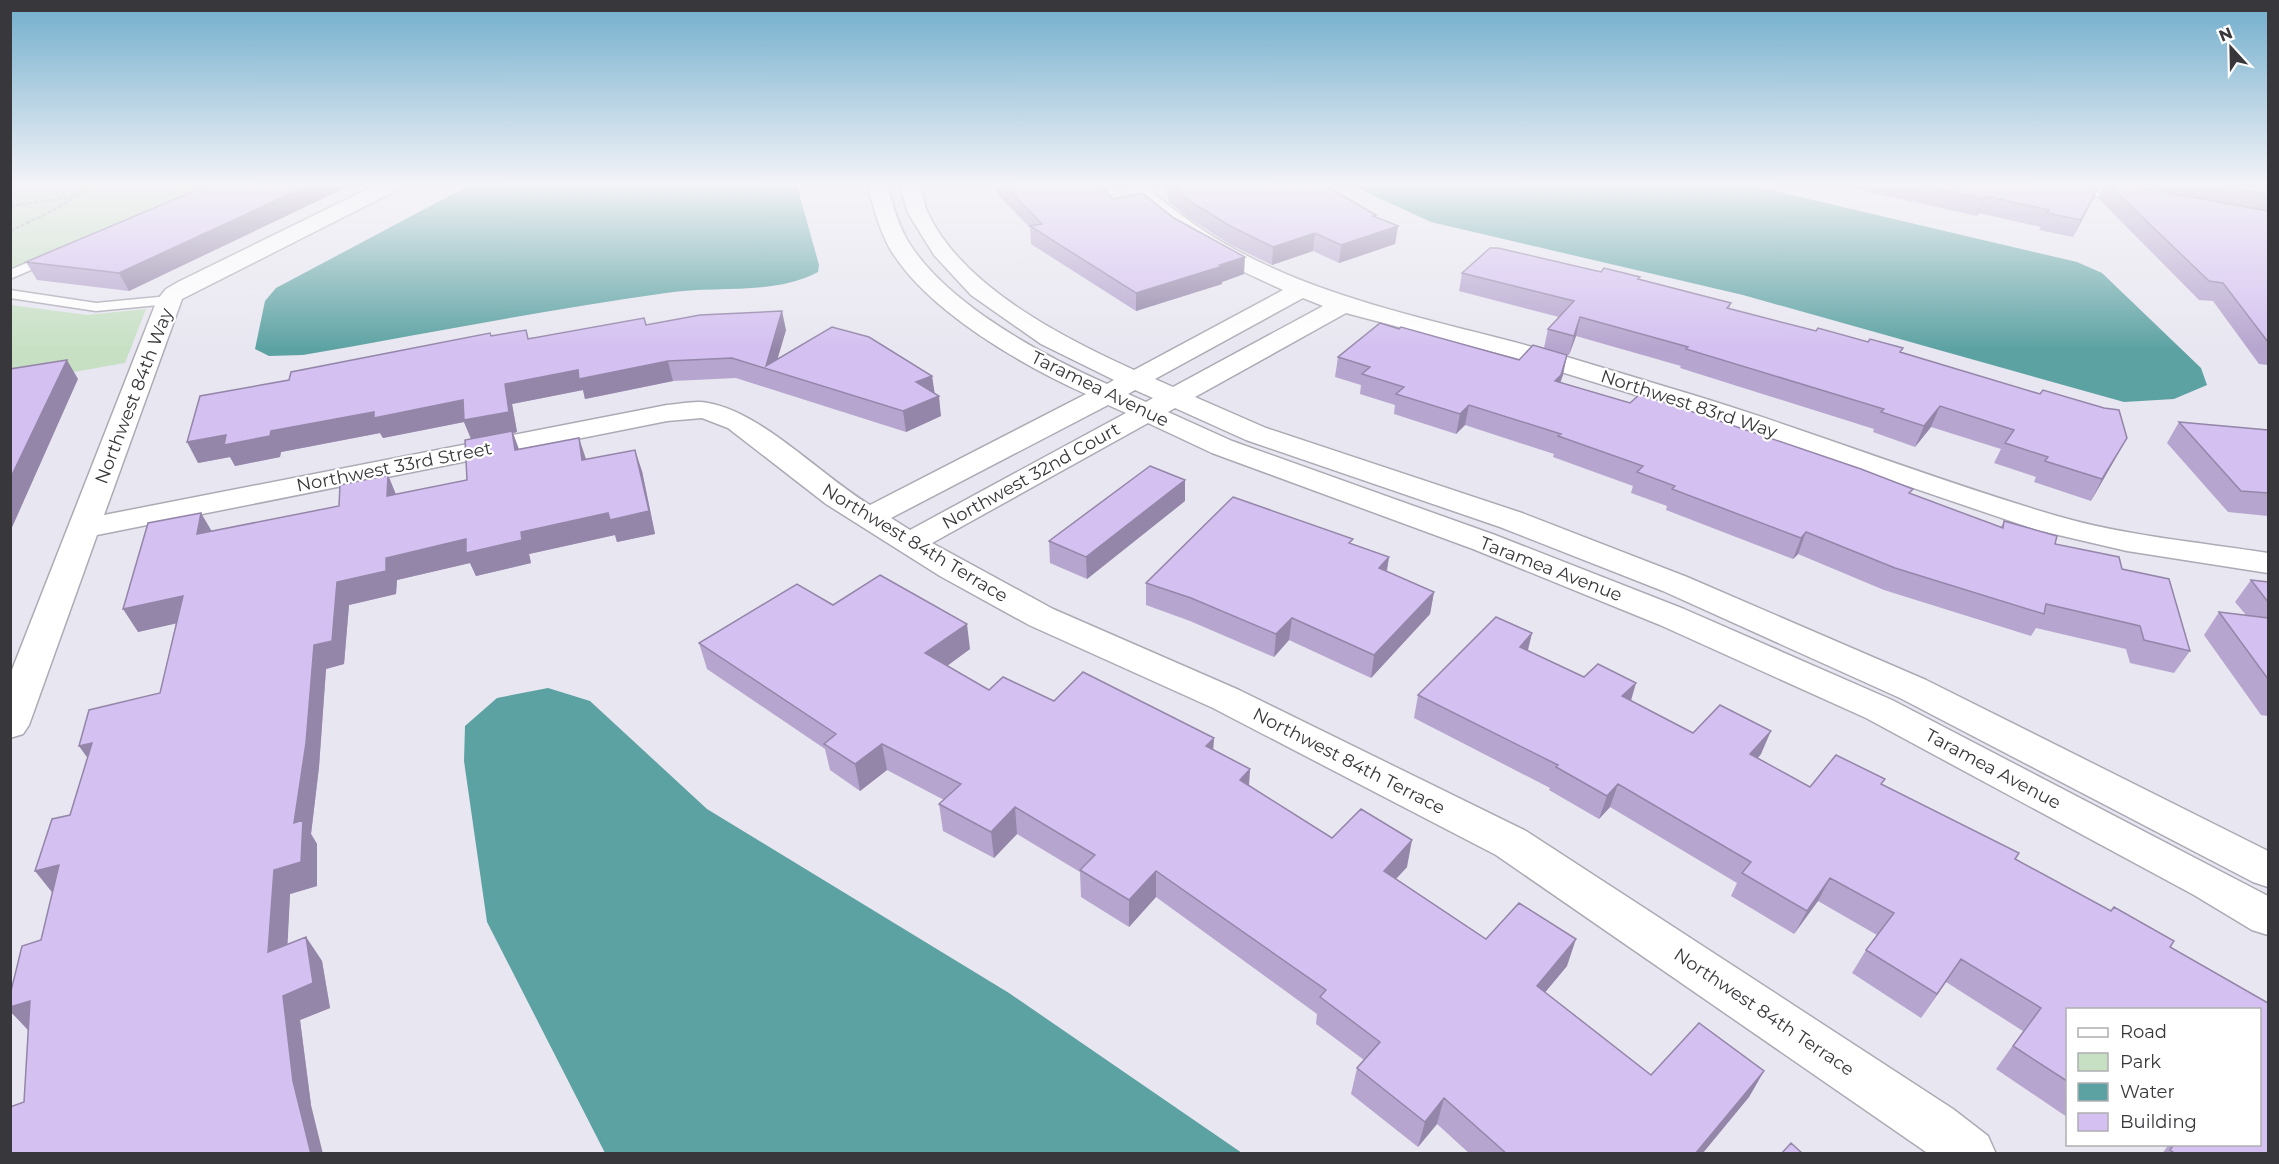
<svg xmlns="http://www.w3.org/2000/svg" width="2279" height="1164" font-family="Montserrat,sans-serif">
<rect width="100%" height="100%" fill="#e8e6f0"/>
<!-- green -->
<path fill="#c7e0c4" d="M 11,186 L 205,186 L 11,270 Z
M 11,305 L 87,315 L 146,309 L 125,363 L 11,383 Z"/>
<!-- water -->
<path fill="#5da2a3" d="M 468,186 L 797,186 L 819,265 L 818,272 C 773,296 715,285 666,293 C 544,310 424,334 303,355 L 269,356 L 255,349 L 265,301 L 276,288 Z
M 1353,186 L 1754,186 L 2077,262 L 2102,273 L 2201,368 L 2207,385 L 2174,399 L 2124,402 L 1743,295 L 1431,222 Z
M 548,688 L 590,701 L 707,809 L 1009,993 L 1242,1153 L 605,1153 L 487,922 L 464,761 L 465,726 L 497,698 Z"/>
<g fill="none" stroke-linecap="round" stroke-linejoin="round">
<defs>
<path id="service" d="M 50,253 L 56,257 L 54,260 L 10,279 L 10,270 Z
M 10,290 L 96,303 L 169,296 L 175,300 L 169,304 L 96,311 L 10,298 Z"/>
<path id="minor" d="M 374,186 L 400,186 L 397,190 L 182,299 L 104,515 L 667,405 C 680,404 696,400 708,403 C 763,413 820,475 870,505 L 1086,394 C 1022,365 925,310 889,247 C 879,228 873,207 868,186 L 888,186 C 893,207 899,228 911,246 C 951,306 1042,355 1107,384 L 1114,380 L 1041,344 L 971,295 L 934,255 L 908,213 L 900,186 L 920,186 C 923,195 924,205 928,213 C 962,286 1063,338 1134,370 L 1283,290 C 1233,267 1156,233 1124,186 L 1146,186 C 1249,281 1379,307 1510,341 C 1571,357 1632,377 1693,395 C 1815,432 1934,480 2057,516 C 2126,536 2198,542 2268,553 L 2268,573 L 2127,551 L 2037,530 L 1678,408 L 1516,358 L 1346,313 L 1195,397 L 1266,428 L 1522,513 L 1687,577 L 1926,680 L 2268,851 L 2268,887 L 2253,882 L 1900,698 L 1663,591 L 1500,527 L 1246,440 L 1175,408 L 1168,412 L 1232,441 L 1495,535 L 1684,609 L 1892,700 L 2268,896 L 2268,935 L 2252,930 L 2194,895 L 1866,718 L 1660,625 L 1473,549 L 1212,453 L 1148,423 L 932,543 L 1053,609 L 1239,690 L 1526,831 L 1953,1109 L 1988,1136 L 1996,1154 L 1929,1154 L 1496,855 L 1213,708 L 1029,625 L 940,576 L 826,504 L 728,428 L 702,418 L 667,421 L 97,535 L 29,725 L 23,734 L 10,738 L 10,675 L 157,300 L 166,289 L 178,282 ZM 1303,298 L 1323,306 L 1173,387 L 1155,379 ZM 1135,390 L 1153,398 L 1146,402 L 1128,394 ZM 1108,405 L 1126,413 L 910,530 L 891,518 Z
M 2065,186 L 2107,186 L 2153,196 L 2156,200 L 2153,204 L 2146,206 L 2075,192 L 2068,190 Z"/>
</defs>
<!-- service casing -->
<use href="#service" stroke="#acaab4" stroke-width="3"/>
<!-- minor casing -->
<use href="#minor" stroke="#acaab4" stroke-width="3"/>
<!-- path -->
<path stroke="#a9a8b0" stroke-width="2" stroke-dasharray="4 2" stroke-linecap="butt" d="M 10,206 L 72,197
M 10,231 L 52,211 L 92,186"/>
<!-- service -->
<use href="#service" fill="#fff" fill-rule="evenodd"/>
<!-- minor -->
<use href="#minor" fill="#fff" fill-rule="evenodd"/>
</g>
<!-- wall -->
<path fill="#b6a5cf" d="M 206,186 L 349,186 L 129,291 L 37,280 L 26,262 Z
M 997,186 L 1102,186 L 1113,199 L 1244,274 L 1222,282 L 1222,284 L 1136,311 L 1031,244 L 1030,228 L 998,195 Z
M 1166,186 L 1326,186 L 1376,215 L 1375,217 L 1398,226 L 1395,244 L 1339,263 L 1313,251 L 1272,265 L 1229,244 L 1187,217 L 1169,202 Z
M 1843,186 L 2099,186 L 2073,237 L 2039,230 L 2041,227 L 1979,213 L 1977,216 Z
M 2103,186 L 2268,186 L 2268,365 L 2259,364 L 2213,301 L 2199,300 L 2098,198 Z
M 1601,272 L 1640,280 L 1731,303 L 1729,309 L 1901,353 L 2115,459 L 2091,501 L 2034,482 L 2036,477 L 1994,463 L 2001,449 L 1931,427 L 1915,447 L 1873,432 L 1874,429 L 1680,368 L 1681,366 L 1576,336 L 1569,355 L 1544,348 L 1548,329 L 1559,317 L 1459,291 L 1462,273 Z
M 646,325 L 786,330 L 777,359 L 932,376 L 934,394 L 941,416 L 906,432 L 736,378 L 673,381 L 585,399 L 583,390 L 512,404 L 517,432 L 513,433 L 519,449 L 586,460 L 642,471 L 655,534 L 617,542 L 615,535 L 529,554 L 531,563 L 476,576 L 470,563 L 397,580 L 396,594 L 349,605 L 344,664 L 326,669 L 319,767 L 311,834 L 317,844 L 317,886 L 290,894 L 287,944 L 306,937 L 322,961 L 330,1008 L 300,1020 L 311,1105 L 24,1102 L 28,1030 L 10,1011 L 10,995 L 41,940 L 70,815 L 160,693 L 176,623 L 138,632 L 212,531 L 339,506 L 388,475 L 396,495 L 467,480 L 471,439 L 464,422 L 383,438 L 380,433 L 281,452 L 280,457 L 235,466 L 230,457 L 198,463 L 289,380 L 491,336 L 529,338 Z
M 1567,355 L 1560,382 L 1910,494 L 2001,527 L 2004,521 L 2055,544 L 2122,569 L 2190,651 L 2174,673 L 2130,663 L 2126,649 L 2036,628 L 2031,636 L 1884,590 L 1798,554 L 1793,559 L 1666,510 L 1667,506 L 1631,493 L 1633,486 L 1553,457 L 1554,454 L 1465,425 L 1456,434 L 1394,414 L 1395,405 L 1360,394 L 1361,385 L 1335,377 L 1338,357 L 1519,360 Z
M 2179,422 L 2268,430 L 2268,516 L 2228,512 L 2167,443 Z
M 1185,480 L 1185,501 L 1087,579 L 1050,563 L 1049,541 Z
M 1353,544 L 1389,557 L 1387,572 L 1434,592 L 1430,614 L 1371,678 L 1289,640 L 1274,657 L 1190,621 L 1146,605 L 1146,583 Z
M 2251,580 L 2268,582 L 2268,716 L 2261,715 L 2204,635 L 2219,612 L 2246,615 L 2235,602 Z
M 833,605 L 970,649 L 947,666 L 989,690 L 1054,701 L 1214,738 L 1213,750 L 1250,769 L 1249,786 L 1332,838 L 1407,867 L 1396,879 L 1486,939 L 1567,966 L 1545,992 L 1651,1075 L 1764,1071 L 1749,1097 L 1702,1154 L 1470,1154 L 1437,1124 L 1418,1147 L 1351,1094 L 1357,1068 L 1364,1060 L 1316,1024 L 1317,1014 L 1156,897 L 1129,927 L 1081,897 L 1080,872 L 1017,834 L 994,858 L 943,831 L 939,804 L 944,800 L 887,770 L 860,791 L 830,770 L 825,749 L 707,669 L 699,643 Z
M 1532,633 L 1528,651 L 1584,677 L 1636,683 L 1631,701 L 1693,733 L 1761,754 L 1758,758 L 1810,787 L 1882,785 L 2170,947 L 2268,1154 L 2162,1154 L 2169,1144 L 2259,1144 L 2067,1010 L 2067,1117 L 1996,1069 L 2023,1031 L 1946,982 L 1921,1018 L 1852,973 L 1866,950 L 1877,935 L 1818,901 L 1794,934 L 1731,896 L 1737,883 L 1610,807 L 1599,819 L 1549,790 L 1550,788 L 1414,718 L 1418,695 Z"/>
<!-- shaded-wall -->
<path fill="#9486a9" d="M 307,186 L 349,186 L 129,291 L 119,273 Z
M 2099,186 L 2094,198 L 2073,237 L 2081,220 Z
M 1986,196 L 1979,213 L 1977,216 L 1984,199 Z
M 1398,226 L 1395,244 L 1339,263 L 1341,245 Z
M 1315,233 L 1313,251 L 1272,265 L 1273,247 Z
M 1245,257 L 1244,274 L 1222,282 L 1222,284 L 1136,311 L 1136,293 Z
M 782,311 L 786,330 L 774,371 L 766,366 Z
M 1580,317 L 1576,336 L 1569,355 L 1574,336 Z
M 1567,355 L 1563,375 L 1556,395 L 1555,381 Z
M 67,360 L 78,379 L 10,532 L 10,479 Z
M 668,361 L 673,381 L 585,399 L 583,390 L 512,404 L 517,432 L 513,433 L 520,453 L 472,441 L 464,422 L 383,438 L 380,433 L 281,452 L 280,457 L 235,466 L 230,457 L 198,463 L 187,442 L 226,435 L 271,431 L 505,384 L 578,370 Z
M 932,376 L 935,395 L 916,382 Z
M 939,396 L 941,416 L 906,432 L 903,411 Z
M 1469,405 L 1465,425 L 1456,434 L 1460,414 Z
M 1940,406 L 1931,427 L 1915,447 L 1924,426 Z
M 579,438 L 586,459 L 582,460 Z
M 2127,438 L 2091,501 L 2102,479 Z
M 635,450 L 642,471 L 655,534 L 617,542 L 615,535 L 529,554 L 531,563 L 476,576 L 470,563 L 397,580 L 396,594 L 349,605 L 344,664 L 326,669 L 319,767 L 311,834 L 317,844 L 317,886 L 290,894 L 286,976 L 268,952 L 274,870 L 294,823 L 314,645 L 337,582 L 386,558 L 466,539 L 521,532 Z
M 388,475 L 397,497 L 387,496 Z
M 1185,480 L 1185,501 L 1087,579 L 1086,557 Z
M 201,513 L 214,535 L 197,534 Z
M 1806,532 L 1798,554 L 1793,559 L 1801,538 Z
M 1389,557 L 1385,579 L 1379,568 Z
M 1434,592 L 1430,614 L 1371,678 L 1374,655 Z
M 183,596 L 196,619 L 138,632 L 123,609 Z
M 1292,618 L 1289,640 L 1274,657 L 1276,634 Z
M 967,624 L 970,649 L 929,679 L 925,653 Z
M 1532,633 L 1526,656 L 1520,647 Z
M 1636,683 L 1629,706 L 1622,696 Z
M 1771,731 L 1761,754 L 1740,777 L 1750,754 Z
M 1214,738 L 1212,764 L 1206,746 Z
M 92,743 L 96,770 L 79,746 Z
M 882,744 L 887,770 L 860,791 L 855,764 Z
M 1250,769 L 1248,795 L 1240,780 Z
M 1618,784 L 1610,807 L 1599,819 L 1607,796 Z
M 1015,807 L 1017,834 L 994,858 L 991,832 Z
M 1412,840 L 1407,867 L 1379,897 L 1384,871 Z
M 59,865 L 55,896 L 35,871 Z
M 1156,871 L 1156,897 L 1129,927 L 1129,900 Z
M 1830,878 L 1818,901 L 1794,934 L 1807,911 Z
M 306,937 L 322,961 L 330,1008 L 300,1020 L 311,1105 L 323,1154 L 311,1154 L 293,1081 L 283,996 Z
M 1576,939 L 1567,966 L 1528,1013 L 1537,986 Z
M 1961,959 L 1946,982 L 1921,1018 L 1937,994 Z
M 30,1001 L 30,1032 L 10,1011 L 10,1007 Z
M 1764,1071 L 1749,1097 L 1702,1154 L 1695,1154 Z
M 1444,1098 L 1437,1124 L 1418,1147 L 1425,1122 Z"/>
<!-- building -->
<path fill="#d4c0f1" stroke="#9486a9" stroke-width="1.5" d="M 206,186 L 307,186 L 119,273 L 26,262 Z
M 1005,186 L 1102,186 L 1113,199 L 1142,193 L 1174,218 L 1245,257 L 1220,265 L 1223,266 L 1136,293 L 1030,226 L 1042,224 Z
M 1170,186 L 1326,186 L 1376,215 L 1373,216 L 1398,226 L 1341,245 L 1315,233 L 1273,247 L 1230,226 L 1188,200 Z
M 1923,186 L 2099,186 L 2081,220 L 2047,213 L 2049,210 L 1986,196 L 1984,199 Z
M 2110,186 L 2130,186 L 2268,211 L 2268,342 L 2223,283 L 2209,281 Z
M 2222,186 L 2268,186 L 2268,195 Z
M 1490,248 L 1498,248 L 1601,272 L 1604,268 L 1640,277 L 1638,279 L 1731,303 L 1727,308 L 1816,331 L 1818,328 L 1868,342 L 1870,339 L 1903,348 L 1900,352 L 2040,394 L 2043,390 L 2104,408 L 2119,410 L 2127,438 L 2102,479 L 2045,461 L 2048,457 L 2005,443 L 2014,430 L 1940,406 L 1924,426 L 1881,412 L 1884,409 L 1686,349 L 1688,347 L 1580,317 L 1574,336 L 1548,329 L 1574,301 L 1462,273 Z
M 782,311 L 766,366 L 832,327 L 869,337 L 932,376 L 916,382 L 939,396 L 903,411 L 732,358 L 668,361 L 579,379 L 578,370 L 505,384 L 509,412 L 464,420 L 463,400 L 374,418 L 374,412 L 271,431 L 270,436 L 224,445 L 226,435 L 187,442 L 200,396 L 289,380 L 291,372 L 490,333 L 491,336 L 526,330 L 528,339 L 644,318 L 646,325 L 700,315 Z
M 1380,323 L 1399,329 L 1401,327 L 1519,360 L 1533,345 L 1567,355 L 1561,375 L 1555,381 L 1630,403 L 1640,394 L 1861,469 L 1913,489 L 1909,493 L 2003,528 L 2004,521 L 2057,536 L 2055,544 L 2119,557 L 2122,569 L 2169,579 L 2190,651 L 2144,640 L 2140,626 L 2046,604 L 2044,614 L 1895,568 L 1806,532 L 1801,538 L 1672,489 L 1675,486 L 1637,472 L 1643,466 L 1558,436 L 1561,434 L 1469,405 L 1460,414 L 1396,394 L 1404,387 L 1362,374 L 1370,367 L 1338,357 Z
M 67,360 L 10,479 L 10,369 Z
M 2179,422 L 2268,430 L 2268,493 L 2241,491 Z
M 512,431 L 515,450 L 579,438 L 582,460 L 635,450 L 649,511 L 610,520 L 608,513 L 521,532 L 522,540 L 466,553 L 466,539 L 386,558 L 386,571 L 337,582 L 332,641 L 314,645 L 306,743 L 294,823 L 303,820 L 301,862 L 274,870 L 268,952 L 306,937 L 313,983 L 283,996 L 293,1081 L 311,1154 L 10,1154 L 10,1107 L 24,1102 L 30,1001 L 10,1007 L 10,995 L 22,946 L 41,940 L 59,865 L 35,871 L 52,819 L 70,815 L 92,743 L 79,746 L 89,710 L 160,693 L 183,596 L 123,609 L 148,523 L 201,513 L 197,534 L 339,506 L 340,485 L 388,475 L 387,496 L 467,480 L 465,440 Z
M 1150,466 L 1185,480 L 1086,557 L 1049,541 Z
M 1233,497 L 1353,539 L 1349,543 L 1389,557 L 1379,568 L 1434,592 L 1374,655 L 1292,618 L 1276,634 L 1191,598 L 1146,583 Z
M 880,575 L 967,624 L 925,653 L 989,690 L 1003,677 L 1054,701 L 1083,672 L 1214,738 L 1206,746 L 1250,769 L 1240,780 L 1332,838 L 1361,809 L 1412,840 L 1384,871 L 1486,939 L 1519,903 L 1576,939 L 1537,986 L 1651,1075 L 1699,1023 L 1764,1071 L 1695,1154 L 1507,1154 L 1444,1098 L 1425,1122 L 1357,1068 L 1380,1042 L 1320,997 L 1326,990 L 1156,871 L 1129,900 L 1080,870 L 1095,855 L 1015,807 L 991,832 L 939,804 L 961,784 L 882,744 L 855,764 L 824,744 L 836,734 L 699,643 L 797,584 L 833,605 Z
M 2251,580 L 2268,582 L 2268,602 Z
M 2219,612 L 2268,618 L 2268,679 Z
M 1496,617 L 1532,633 L 1520,647 L 1584,677 L 1598,664 L 1636,683 L 1622,696 L 1693,733 L 1720,705 L 1771,731 L 1750,754 L 1810,787 L 1836,755 L 1885,779 L 1881,784 L 2019,853 L 2015,859 L 2111,911 L 2114,907 L 2174,941 L 2170,947 L 2268,1003 L 2268,1154 L 2176,1154 L 2170,1150 L 2174,1144 L 2259,1144 L 2259,1010 L 2067,1010 L 2067,1081 L 2013,1046 L 2041,1008 L 1961,959 L 1937,994 L 1866,950 L 1894,913 L 1830,878 L 1807,911 L 1742,873 L 1751,862 L 1618,784 L 1607,796 L 1556,767 L 1558,765 L 1418,695 Z
M 1791,1143 L 1803,1154 L 1781,1154 Z"/>
<!-- sky -->
<linearGradient id="sky" x2="0" y2="1"><stop stop-color="#70adcc"/><stop offset="0.53" stop-color="#f5f4f8"/><stop offset="1" stop-color="#f5f4f8" stop-opacity="0"/></linearGradient>
<rect width="2279" height="349" fill="url(#sky)"/>
<g text-anchor="middle" stroke-width="4.5" stroke-linejoin="round" paint-order="stroke">
<!-- street labels -->
<g font-size="18" fill="#38373b" stroke="#fff">
<text transform="translate(1100 389) rotate(26)" y="6">Taramea Avenue</text>
<text transform="translate(134 396) rotate(-69)" y="6">Northwest 84th Way</text>
<text transform="translate(1689 404) rotate(18)" y="6">Northwest 83rd Way</text>
<text transform="translate(394 467) rotate(-11)" y="6">Northwest 33rd Street</text>
<text transform="translate(1031 476) rotate(-29)" y="6">Northwest 32nd Court</text>
<text transform="translate(915 543) rotate(31)" y="6">Northwest 84th Terrace</text>
<text transform="translate(1551 569) rotate(21)" y="6">Taramea Avenue</text>
<text transform="translate(1349 761) rotate(27)" y="6">Northwest 84th Terrace</text>
<text transform="translate(1993 769) rotate(28)" y="6">Taramea Avenue</text>
<text transform="translate(1764 1012) rotate(34)" y="6">Northwest 84th Terrace</text>
</g>
</g>
<!-- border -->
<rect width="2279" height="1164" fill="none" stroke="#38373b" stroke-width="24"/>
<!-- legend -->
<rect x="2066" y="1008" width="195" height="138" fill="#ffffff" stroke="#afafb1" stroke-width="1.5"/>
<rect x="2078" y="1028" width="30" height="9" fill="#ffffff" stroke="#afafb1" stroke-width="1.5"/>
<text x="2120" y="1038" font-size="18" fill="#38373b">Road</text>
<rect x="2078" y="1053" width="30" height="18" fill="#c7e0c4" stroke="#afafb1" stroke-width="1.5"/>
<text x="2120" y="1068" font-size="18" fill="#38373b">Park</text>
<rect x="2078" y="1083" width="30" height="18" fill="#5da2a3" stroke="#afafb1" stroke-width="1.5"/>
<text x="2120" y="1098" font-size="18" fill="#38373b">Water</text>
<rect x="2078" y="1113" width="30" height="18" fill="#d4c0f1" stroke="#afafb1" stroke-width="1.5"/>
<text x="2120" y="1128" font-size="18" fill="#38373b">Building</text>
<!-- north arrow -->
<g transform="translate(2231 48) rotate(338)" stroke="#ffffff" stroke-width="4.5" paint-order="stroke">
<path d="M0-4.5L10 22L0 15L-10 22Z" fill="#38373b"/>
<text y="-9" font-size="16" font-weight="bold" text-anchor="middle" fill="#38373b">N</text>
</g>
</svg>
